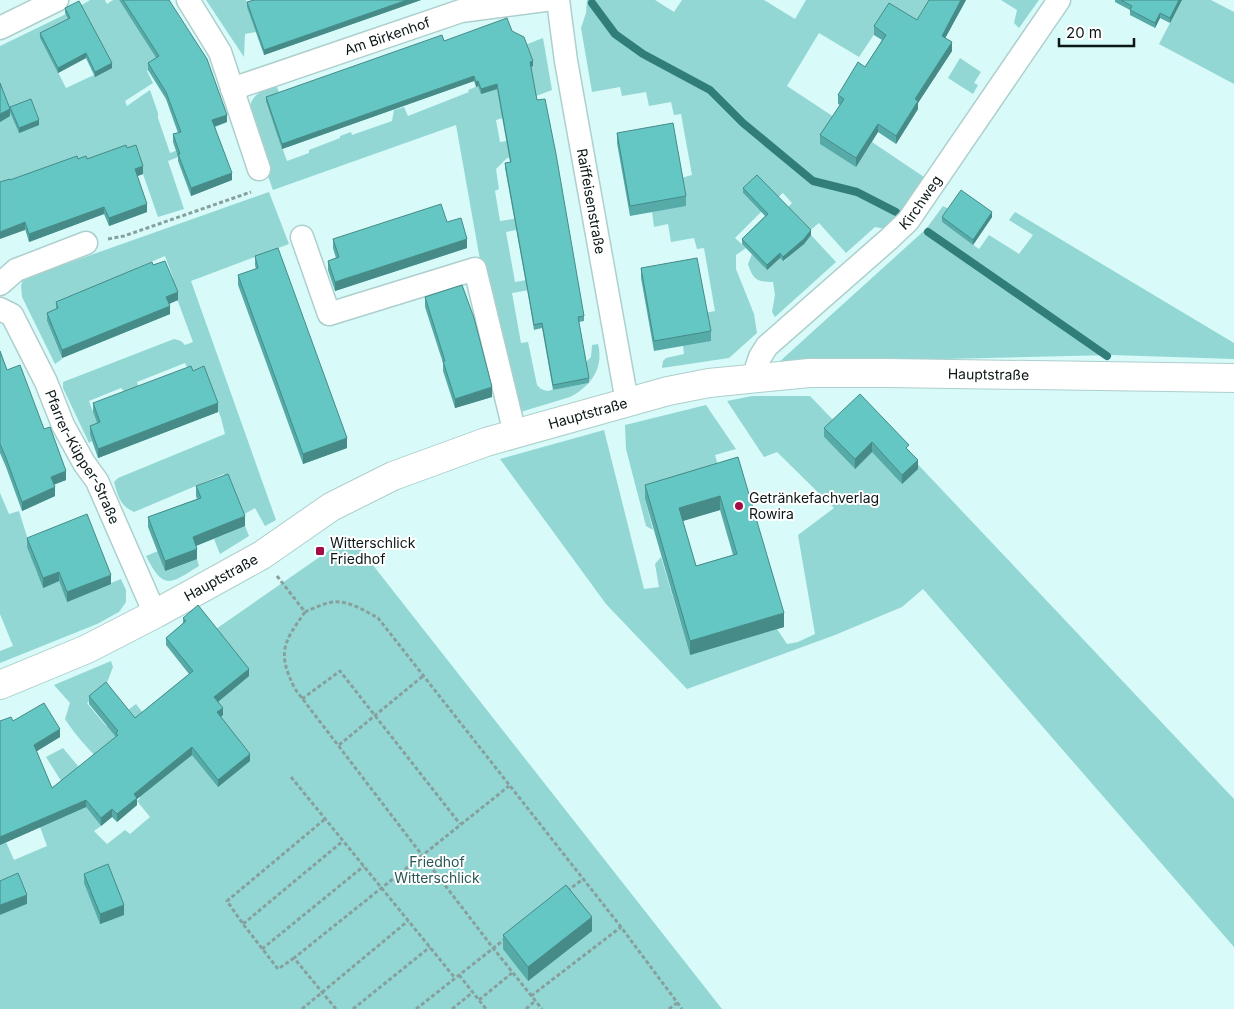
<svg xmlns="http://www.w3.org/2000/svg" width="1234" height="1009" font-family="Inter,sans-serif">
<rect width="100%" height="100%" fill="#d8faf8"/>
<!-- green -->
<path fill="#93d7d4" d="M 90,0 L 105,0 L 107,4 L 113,0 L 119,0 L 159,63 L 147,71 L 153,83 L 125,101 L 127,106 L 150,90 L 158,113 L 158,118 L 170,153 L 191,145 L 194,151 L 168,161 L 184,209 L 158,217 L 143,174 L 0,189 L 0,46 L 66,14 L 77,19 L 41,39 L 66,88 L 94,75 L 80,6 Z
M 206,0 L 246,0 L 256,32 L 245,34 L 244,57 Z
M 587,0 L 655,0 L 674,12 L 682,0 L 764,0 L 795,19 L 806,0 L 933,0 L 926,13 L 952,26 L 948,33 L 889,12 L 859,57 L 819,33 L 787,86 L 840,121 L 856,167 L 872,142 L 927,179 L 885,229 L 875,227 L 846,253 L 819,223 L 808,232 L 786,209 L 792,203 L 783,193 L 776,199 L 743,193 L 758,209 L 763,210 L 735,238 L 746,248 L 736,255 L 736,269 L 754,314 L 757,333 L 729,358 L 662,368 L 663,361 L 666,358 L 684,354 L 683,346 L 705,313 L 715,311 L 704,248 L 697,249 L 694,238 L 671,242 L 668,224 L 654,227 L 652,212 L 681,178 L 692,175 L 681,114 L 674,115 L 671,102 L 649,106 L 646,92 L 622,96 L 620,87 L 592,92 L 581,28 L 586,13 Z
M 1001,0 L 1039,0 L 1019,28 L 1014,23 L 1017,10 Z
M 1182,0 L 1211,0 L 1234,12 L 1234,84 L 1159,44 Z
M 543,38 L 552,90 L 501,109 L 503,118 L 496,120 L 500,142 L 507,141 L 545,152 L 507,158 L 496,169 L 499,189 L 495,191 L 500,221 L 526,217 L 516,230 L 506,232 L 515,282 L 539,278 L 541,288 L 512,293 L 521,343 L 528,342 L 537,385 L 541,389 L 547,391 L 589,383 L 585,363 L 591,357 L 592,345 L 598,344 C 604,368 591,386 570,397 L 514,414 L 485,288 L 456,125 L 273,190 C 267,171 245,120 251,103 C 255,92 267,89 276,85 L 281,97 L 266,103 L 287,161 L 309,153 L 309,150 L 340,138 L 340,136 L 351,132 L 352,135 L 392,121 L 394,110 L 404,107 L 408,116 L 469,92 L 468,90 L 478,86 L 525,45 Z
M 960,58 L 981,72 L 974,83 L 978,85 L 973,94 L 948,78 Z
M 269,192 L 289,244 L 191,281 L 276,520 L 265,526 L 255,508 L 241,516 L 224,474 L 134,512 C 120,506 118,496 114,482 L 118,478 L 225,434 L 221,418 L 204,375 L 191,375 L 185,363 L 137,382 L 141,395 L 131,398 L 121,388 L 89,401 L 100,431 L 90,435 L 92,441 L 89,443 L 63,388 L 63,382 L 174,339 L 181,341 L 185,345 L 193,342 L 170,280 L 173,278 L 165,256 L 137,268 L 134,278 L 47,321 L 62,359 L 55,364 L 22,297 L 21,286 L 23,279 Z
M 943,206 L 951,210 L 942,222 L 979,249 L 989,235 L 1019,254 L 1033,235 L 1009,220 L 1015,212 L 1234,343 L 1234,359 L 1112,355 L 778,363 L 926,229 Z
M 811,235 L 836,262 L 775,317 L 772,312 L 775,295 L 773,282 C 757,282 753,280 748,264 L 752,254 L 767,270 L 780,258 L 784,261 Z
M 752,396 L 810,396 L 837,424 L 824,437 L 854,468 L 872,452 L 909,455 L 1234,799 L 1234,947 L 923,589 L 902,607 L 835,635 L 687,689 L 606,604 L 500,459 L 604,430 L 644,589 L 659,587 L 655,564 L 661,557 L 690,655 L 777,629 L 787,644 L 798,642 L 815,634 L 798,535 L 834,508 L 777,452 L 764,457 L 727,401 Z
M 706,405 L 736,449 L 715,455 L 721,476 L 645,499 L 653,530 L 646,526 L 626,449 L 625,425 Z
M 0,493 L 9,514 L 19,511 L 29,543 L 35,568 L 43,587 L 59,581 L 67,601 L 121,579 L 126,590 L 126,602 L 119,612 L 97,624 L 0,663 L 0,651 L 13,646 L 0,614 Z
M 245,526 L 249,536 L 220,554 L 214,539 Z
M 350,536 L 722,1009 L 0,1009 L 0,915 L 27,904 L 0,882 L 0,844 L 6,842 L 14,860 L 47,846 L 40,827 L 65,787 L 46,757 L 63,748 L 78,766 L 71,778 L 82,802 L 101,826 L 94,831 L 107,844 L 125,830 L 130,834 L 150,817 L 137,801 L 140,798 C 114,773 84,749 65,719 L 70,703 L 54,685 L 111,661 L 113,667 L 105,688 L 87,703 L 106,726 L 136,704 L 146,717 L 217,720 L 223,715 L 188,671 L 213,631 Z
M 158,551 L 165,571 L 197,559 L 199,566 C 171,583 164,592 146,556 Z"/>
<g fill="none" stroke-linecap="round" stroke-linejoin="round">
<!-- stream -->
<path stroke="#317d7a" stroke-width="8" d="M 592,3 L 615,34 L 643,54 L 710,90 L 743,123 L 813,181 L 857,192 L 896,212
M 928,232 L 1107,356"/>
<defs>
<g id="minor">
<path d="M 188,0 L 220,52 L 259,169"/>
<path id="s1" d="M 558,0 L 566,61 L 627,402"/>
<path d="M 0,28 L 57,0"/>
<path id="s2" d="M 232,89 L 461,11 L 545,0"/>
<path d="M 302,237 L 329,314 L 475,269 L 515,434"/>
<path d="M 0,284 L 16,270 L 86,243"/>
<path id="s3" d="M 0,309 L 12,315 L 46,382 L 63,425 L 84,463 L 97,481 L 155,614"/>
<path id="s4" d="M 753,378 L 760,357 L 767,346 L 889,239 L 908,221 L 1059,0"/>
</g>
<g id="secondary">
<path id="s5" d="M 0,685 L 87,649 L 155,614 L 262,555 L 331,507 L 393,476 L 486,442 L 668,391 L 709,383 L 809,373 L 887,373 L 1234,378"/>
</g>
</defs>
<!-- minor casing -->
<use href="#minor" stroke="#adcfcd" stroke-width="25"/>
<!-- secondary casing -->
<use href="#secondary" stroke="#adcfcd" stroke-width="30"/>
<!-- path -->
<path stroke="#86a09e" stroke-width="3" stroke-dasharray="4 2.5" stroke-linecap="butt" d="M 108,239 L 124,236 L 251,192
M 277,576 L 305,612 C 312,609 320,605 328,603 C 344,598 364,610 378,618 L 621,927 L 682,1009
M 305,612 C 283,643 277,653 295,689 L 493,948 L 542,1009
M 302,699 L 340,671 L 460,824
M 339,745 L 423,676
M 291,777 L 455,978
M 567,891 L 583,879
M 243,924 L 343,841
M 262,949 L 364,866
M 294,958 L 278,969 L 243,924 L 227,901 L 325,819
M 459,975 L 486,1009
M 531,996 L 621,927
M 479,1000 L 512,973
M 302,1009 L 408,921
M 336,1009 L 294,958 L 509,786
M 353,1009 L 430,947
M 416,1009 L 505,939
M 452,1009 L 473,992
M 526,1009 L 535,1001
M 669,1009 L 677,1003"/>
<!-- minor -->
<use href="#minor" stroke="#fff" stroke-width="22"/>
<!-- secondary -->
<use href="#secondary" stroke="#fff" stroke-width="28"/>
</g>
<!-- wall -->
<path fill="#56aba8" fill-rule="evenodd" d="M 119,0 L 169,0 L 227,122 L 215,127 L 232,180 L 191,196 L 178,161 L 178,157 L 173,142 L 173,134 L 178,133 L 166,99 L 148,70 L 148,63 L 156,58 Z
M 254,0 L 421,0 L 264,55 L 247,7 L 247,2 Z
M 966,0 L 945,38 L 952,51 L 918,103 L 918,109 L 896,144 L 878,132 L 856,167 L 820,144 L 820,135 L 840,105 L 838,104 L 838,95 L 865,67 L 882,40 L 874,35 L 874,26 L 917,20 Z
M 1115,0 L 1182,0 L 1170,23 L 1160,18 L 1155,28 L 1130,15 L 1130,10 L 1115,2 Z
M 65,8 L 112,68 L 95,77 L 86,58 L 58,73 L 40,38 L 40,33 L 68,19 L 65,13 Z
M 512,31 L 533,66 L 531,67 L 537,100 L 584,316 L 584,321 L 579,322 L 589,378 L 589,383 L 553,390 L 542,328 L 534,330 L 530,306 L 505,168 L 505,163 L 510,162 L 497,89 L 481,94 L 478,86 L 476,87 L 474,81 L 282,149 L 266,102 L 266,97 L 444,41 Z
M 0,83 L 10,108 L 39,125 L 19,133 L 10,112 L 10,116 L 0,122 Z
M 617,133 L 686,196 L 686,206 L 630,216 L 617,143 Z
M 127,148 L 143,174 L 137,176 L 147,212 L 109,226 L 104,214 L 29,242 L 10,180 L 78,159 L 87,159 Z
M 743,188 L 811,235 L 804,244 L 783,261 L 780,258 L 767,270 L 742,244 L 742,239 L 765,216 L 743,193 Z
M 942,217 L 992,217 L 973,245 L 942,222 Z
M 447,222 L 467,248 L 335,291 L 328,270 L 328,261 L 336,258 L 333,248 L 333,239 Z
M 255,256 L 347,448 L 303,464 L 238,285 L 238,275 L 256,269 L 255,265 Z
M 153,265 L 178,300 L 169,304 L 170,314 L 62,358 L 47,321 L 47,313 L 56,309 L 56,302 Z
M 641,268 L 711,331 L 711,341 L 654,351 L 641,278 Z
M 425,297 L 492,397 L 455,408 L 443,371 L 443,363 L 425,307 Z
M 0,351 L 7,370 L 44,429 L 66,480 L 54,484 L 55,496 L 22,511 L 6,467 L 0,453 Z
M 193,371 L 218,412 L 98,458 L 90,435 L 90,426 L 97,423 L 93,412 L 93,403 Z
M 824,428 L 909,450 L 918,469 L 902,484 L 872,452 L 855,469 L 824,437 Z
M 738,457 L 784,627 L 690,655 L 645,499 L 645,485 ZM 720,510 L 733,555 L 696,566 L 683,521 Z
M 196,486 L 245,526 L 196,546 L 197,559 L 165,571 L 148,527 L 148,517 L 197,499 L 196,496 Z
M 27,538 L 111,584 L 67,602 L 59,581 L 43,588 L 27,547 Z
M 183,618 L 249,676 L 218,702 L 223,715 L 221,717 L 250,761 L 218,787 L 192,755 L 137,799 L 137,805 L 117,822 L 112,817 L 101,826 L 86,807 L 0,845 L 0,721 L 13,721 L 60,737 L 36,751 L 52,788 L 116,737 L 89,704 L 89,696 L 135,718 L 189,674 L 166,645 L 166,638 L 183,623 Z
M 84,874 L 124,915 L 100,924 L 84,883 Z
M 592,931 L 528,981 L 503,949 L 503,935 Z"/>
<!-- shaded-wall -->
<path fill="#468b88" d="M 407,0 L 421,0 L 264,55 L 264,50 Z
M 961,0 L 966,0 L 942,44 L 942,36 Z
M 1179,0 L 1182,0 L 1170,23 L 1170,18 Z
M 1160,13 L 1160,18 L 1155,28 L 1155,23 Z
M 952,42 L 952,51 L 918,103 L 918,109 L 896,144 L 896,136 L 915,99 Z
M 86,53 L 86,58 L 58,73 L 58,68 Z
M 533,61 L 533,66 L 530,67 L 530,62 Z
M 112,63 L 112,68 L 95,77 L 95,72 Z
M 474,76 L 474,81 L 282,149 L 282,144 Z
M 478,81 L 478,86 L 476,87 L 476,82 Z
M 497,84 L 497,89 L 481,94 L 481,89 Z
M 10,109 L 10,116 L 0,122 L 0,114 Z
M 227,115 L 227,122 L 212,127 L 212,120 Z
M 39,120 L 39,125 L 19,133 L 19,128 Z
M 878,124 L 878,132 L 856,167 L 856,158 Z
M 143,166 L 143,174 L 135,177 L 135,169 Z
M 232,173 L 232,180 L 191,196 L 191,188 Z
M 147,204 L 147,212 L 109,226 L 109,218 Z
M 104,207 L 104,214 L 29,242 L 29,234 Z
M 992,212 L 992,217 L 973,245 L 973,240 Z
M 25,222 L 25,230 L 0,239 L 0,232 Z
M 811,230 L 811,235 L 804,244 L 783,261 L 783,257 Z
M 467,239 L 467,248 L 335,291 L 335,282 Z
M 780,253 L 780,258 L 767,270 L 767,265 Z
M 178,292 L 178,300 L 166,305 L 166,297 Z
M 170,306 L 170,314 L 62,358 L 62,350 Z
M 492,387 L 492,397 L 455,408 L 455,399 Z
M 218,403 L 218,412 L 98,458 L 98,449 Z
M 347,438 L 347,448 L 303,464 L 303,454 Z
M 872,442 L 872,452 L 855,469 L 855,459 Z
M 918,460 L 918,469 L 902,484 L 902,475 Z
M 66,471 L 66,480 L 51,486 L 51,477 Z
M 55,487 L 55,496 L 22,511 L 22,502 Z
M 720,496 L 720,510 L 679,522 L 679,508 Z
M 245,516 L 245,526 L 193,547 L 193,537 Z
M 197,549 L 197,559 L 165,571 L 165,561 Z
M 59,572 L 59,581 L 43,588 L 43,578 Z
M 111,575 L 111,584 L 67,602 L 67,592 Z
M 784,613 L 784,627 L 690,655 L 690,641 Z
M 249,669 L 249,676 L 214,705 L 214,697 Z
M 223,708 L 223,715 L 217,720 L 217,712 Z
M 60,729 L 60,737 L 34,753 L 34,745 Z
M 192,747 L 192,755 L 137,799 L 137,805 L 117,822 L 117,814 L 134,794 Z
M 250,754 L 250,761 L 218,787 L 218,780 Z
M 86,800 L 86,807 L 0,845 L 0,837 Z
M 112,809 L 112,817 L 101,826 L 101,818 Z
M 27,895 L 27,904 L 0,915 L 0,905 Z
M 124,905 L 124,915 L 100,924 L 100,914 Z
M 592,917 L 592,931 L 528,981 L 528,967 Z"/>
<!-- building -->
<path fill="#64c7c3" stroke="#468b88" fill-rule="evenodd" d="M 123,0 L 169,0 L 207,59 L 227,115 L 212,120 L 232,173 L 191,188 L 178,154 L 180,154 L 173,134 L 181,132 L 166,92 L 148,63 L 159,56 Z
M 254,0 L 407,0 L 264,50 L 247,2 Z
M 929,0 L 961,0 L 942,36 L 952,42 L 915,99 L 918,101 L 896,136 L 878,124 L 856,158 L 820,135 L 844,99 L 838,95 L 858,62 L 865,67 L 886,35 L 874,26 L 889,3 L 917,20 Z
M 1121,0 L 1179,0 L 1170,18 L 1160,13 L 1155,23 L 1130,10 L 1132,6 Z
M 79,1 L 112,63 L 95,72 L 86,53 L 58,68 L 40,33 L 70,18 L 65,8 Z
M 507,18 L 512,31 L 524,37 L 533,61 L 530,62 L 537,100 L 545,99 L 556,154 L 584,316 L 578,317 L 589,378 L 553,385 L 542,323 L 534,325 L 530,302 L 505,163 L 511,162 L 497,84 L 481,89 L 478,81 L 476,82 L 474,76 L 282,144 L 266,97 L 442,35 L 444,41 Z
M 0,83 L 10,109 L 0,114 Z
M 31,99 L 39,120 L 19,128 L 10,107 Z
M 673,123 L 686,196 L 630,206 L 617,133 Z
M 126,145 L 127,148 L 136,145 L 143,166 L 135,169 L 147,204 L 109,218 L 104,207 L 29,234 L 25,222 L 0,232 L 0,182 L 10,179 L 10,180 L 77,156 L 78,159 L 86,156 L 87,159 Z
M 757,175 L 811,230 L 804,239 L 783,257 L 780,253 L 767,265 L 742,239 L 768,214 L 743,188 Z
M 961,190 L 992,212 L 973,240 L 942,217 Z
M 441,204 L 447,222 L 461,218 L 467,239 L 335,282 L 328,261 L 339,257 L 333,239 Z
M 278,248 L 347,438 L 303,454 L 238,275 L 258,268 L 255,256 Z
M 697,258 L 711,331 L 654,341 L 641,268 Z
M 165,261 L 178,292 L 166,297 L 170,306 L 62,350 L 47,313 L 58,308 L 56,302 L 152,262 L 153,265 Z
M 462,285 L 474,318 L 492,387 L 455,399 L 443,361 L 445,361 L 425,297 Z
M 0,351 L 7,370 L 20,365 L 44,429 L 50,427 L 66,471 L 51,477 L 55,487 L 22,502 L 6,458 L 0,444 Z
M 191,366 L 193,371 L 204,366 L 218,403 L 98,449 L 90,426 L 100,422 L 93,403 Z
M 860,394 L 909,445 L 906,448 L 918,460 L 902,475 L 872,442 L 855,459 L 824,428 Z
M 738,457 L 784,613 L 690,641 L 645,485 ZM 720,496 L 737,554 L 696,566 L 679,508 Z
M 228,474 L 245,516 L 193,537 L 197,549 L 165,561 L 148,517 L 201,498 L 196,486 Z
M 87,514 L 111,575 L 67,592 L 59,572 L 43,578 L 27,538 Z
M 198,605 L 249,669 L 214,697 L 223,708 L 217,712 L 250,754 L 218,780 L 192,747 L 134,794 L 137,798 L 117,814 L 112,809 L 101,818 L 86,800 L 0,837 L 0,721 L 11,717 L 13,721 L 44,703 L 60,729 L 34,745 L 52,788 L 118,735 L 116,733 L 118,731 L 89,696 L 106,682 L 135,718 L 193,671 L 166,638 L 186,621 L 183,618 Z
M 108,864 L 124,905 L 100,914 L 84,874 Z
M 18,873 L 27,895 L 0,905 L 0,881 Z
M 566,885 L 592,917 L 528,967 L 503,935 Z"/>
<!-- markers -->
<g fill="#a40c45" stroke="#fff" stroke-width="2">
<circle cx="739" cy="506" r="5"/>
<rect x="315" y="546" width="10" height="10" rx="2.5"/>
</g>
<g text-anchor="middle" stroke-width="4" stroke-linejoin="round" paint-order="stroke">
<!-- street labels -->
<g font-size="14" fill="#0b1817" stroke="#fff">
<text dy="5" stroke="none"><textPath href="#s2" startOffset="164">Am Birkenhof</textPath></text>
<text dy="5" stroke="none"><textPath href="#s1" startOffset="204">Raiffeisenstraße</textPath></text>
<text dy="5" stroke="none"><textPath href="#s4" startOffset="246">Kirchweg</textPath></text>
<text dy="5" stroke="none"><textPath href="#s5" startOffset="1056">Hauptstraße</textPath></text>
<text dy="5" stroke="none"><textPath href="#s5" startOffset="651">Hauptstraße</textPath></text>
<text dy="5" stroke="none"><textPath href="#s3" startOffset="172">Pfarrer-Küpper-Straße</textPath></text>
<text dy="5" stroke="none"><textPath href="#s5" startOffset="246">Hauptstraße</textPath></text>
</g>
<!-- poi labels -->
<g font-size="14" fill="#0b1817" stroke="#fff" text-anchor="start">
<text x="749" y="503">Getränkefachverlag<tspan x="749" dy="16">Rowira</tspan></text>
<text x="330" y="548">Witterschlick<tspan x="330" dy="16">Friedhof</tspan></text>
</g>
<!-- park labels -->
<g font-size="14" fill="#2a5755" stroke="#fff">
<text x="437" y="867">Friedhof<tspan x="437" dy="16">Witterschlick</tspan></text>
</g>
</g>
<!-- scale -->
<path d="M1059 38v8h75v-8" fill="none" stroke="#0b1817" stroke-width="2.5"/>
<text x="1066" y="38" font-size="15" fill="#0b1817" stroke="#ffffff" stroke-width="4" paint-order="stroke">20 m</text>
</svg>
